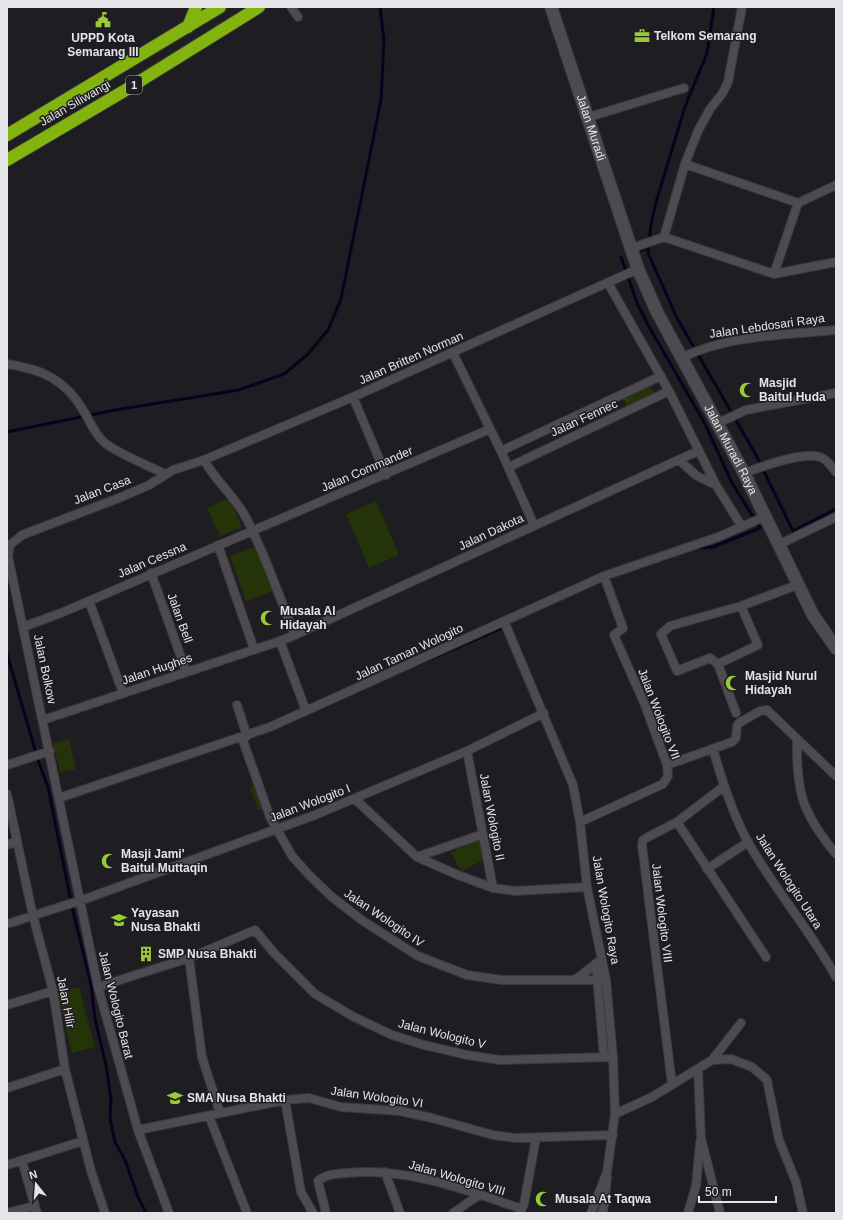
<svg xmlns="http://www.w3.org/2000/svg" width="843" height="1220" font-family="Helvetica,sans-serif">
<defs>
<pattern id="park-crowns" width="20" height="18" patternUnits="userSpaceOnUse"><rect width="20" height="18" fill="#253309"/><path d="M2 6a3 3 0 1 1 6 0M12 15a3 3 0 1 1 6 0" fill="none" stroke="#3a4721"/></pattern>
</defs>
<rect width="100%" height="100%" fill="#1e1d21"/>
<!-- green -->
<path fill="#253309" d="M 229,498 L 242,527 L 220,536 L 207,508 Z
M 376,501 L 399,555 L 369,568 L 346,514 Z
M 257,546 L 273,591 L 246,601 L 230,556 Z
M 69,739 L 76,769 L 60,772 L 53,743 Z
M 261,783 L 269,807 L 258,810 L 250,787 Z
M 479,839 L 488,858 L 461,871 L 451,852 Z
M 79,987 L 95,1047 L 72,1053 L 57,993 Z"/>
<!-- park -->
<path fill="url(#park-crowns)" d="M 650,385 L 653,393 L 627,406 L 623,399 Z"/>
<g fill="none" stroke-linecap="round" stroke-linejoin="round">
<!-- stream -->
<path stroke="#0b011e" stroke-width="3" d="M 714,7 L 707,53 L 685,107 L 656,202 L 651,224 L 648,253 L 677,318 L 756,455 L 793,531 L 836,509
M 639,251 L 647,248
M 621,257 L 637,303 L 648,325 L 704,422 L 732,483 L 760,528 L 713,547 L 694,548
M 7,432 L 115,410 L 239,390 L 284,374 L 307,355 L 328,330 L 341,299 L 381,100 L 384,40 L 380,7
M 7,654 L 39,763 L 48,787 L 73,911 L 91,985 L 95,1019 L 106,1065 L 111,1100 L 110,1119 L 115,1142 L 125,1160 L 138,1197 L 146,1213
M 416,665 L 502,628"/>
<defs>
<path id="street" d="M 291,7 L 298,17
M 589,117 L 684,88
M 685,164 L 798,203 L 836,185
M 664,237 L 685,164 L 698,131 L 710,109 L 722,94 L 728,82 L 742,7
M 664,237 L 774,274 L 836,262
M 632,248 L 664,237
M 774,274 L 798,203
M 608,283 L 669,391 L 716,485 L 742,527
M 453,353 L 501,451 L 534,525
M 681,358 C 728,335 784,335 836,330
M 7,364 C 41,369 65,379 83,410 C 90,421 94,434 105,443 C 117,453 149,466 165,474
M 353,397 L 386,475
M 718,423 L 746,410 L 836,393
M 501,451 L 661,376
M 204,460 C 215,480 233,495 244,514 C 265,552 278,595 295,635 L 280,641 L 306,711
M 679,460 L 697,476 L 716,485
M 509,467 L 669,391
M 744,473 C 761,467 803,451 820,457 C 827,459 832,467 836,472
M 218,545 L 254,649
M 778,545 L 836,517
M 151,573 L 186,671
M 89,601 L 123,693
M 504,621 L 573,785 L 580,822 L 587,887 L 606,980 L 613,1057 L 615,1114 L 607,1172 L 591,1213
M 23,627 L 61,613 L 490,429
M 295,635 L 698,451
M 718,664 L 758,645 L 741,606
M 237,705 L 247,736
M 736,713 L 718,664 L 710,658 L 677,671 L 661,634 L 670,626 L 741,606 L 797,585
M 43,720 L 280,641
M 242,738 L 270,817 L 292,856 L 309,875 L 332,897 L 363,921 L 418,956 L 467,975 L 502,980 L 606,980
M 797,739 C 796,792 802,813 836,854
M 713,749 C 722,781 732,813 748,842 C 774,889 810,930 836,977
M 467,751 L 493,888
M 7,765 L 50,751
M 667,765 L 732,742 L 736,738 L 737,726 L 739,723 L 760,711 L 767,710 L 836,776
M 7,794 L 33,916 L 53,991 L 65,1069 L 91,1171 L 105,1213
M 59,798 L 270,727 L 604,576 L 718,537 L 764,517
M 355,799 L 417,857 L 458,875 L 493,888 L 516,891 L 587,887
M 580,822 L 663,784 L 668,776 L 667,765 L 645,705 L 614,635 L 623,628 L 604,576
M 677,822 L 766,957
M 7,845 L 17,841
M 417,857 L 483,834
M 707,869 L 748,842
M 7,924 L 88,898 L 315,815 L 467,751 L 544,713
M 189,958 L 202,1057 L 220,1113
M 596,964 L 604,1057
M 575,980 L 598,962
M 98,987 L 189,958 L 255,930 L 274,953 L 315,994 L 354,1017 L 392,1035 L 424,1045 L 467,1055 L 500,1060 L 613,1057
M 7,1005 L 53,991
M 712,1060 L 731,1059 L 752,1067 L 767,1080 L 779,1140 L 796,1182 L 803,1213
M 698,1069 L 701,1138 L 720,1213
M 672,1084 L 642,845 L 643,840 L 648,837 L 677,822 L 723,787
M 7,1088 L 65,1069
M 285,1100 L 301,1192 L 313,1213
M 615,1114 L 652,1097 L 712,1060 L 741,1023
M 209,1116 L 247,1213
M 138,1130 L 285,1100 L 309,1098 L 341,1107 L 400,1111 L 432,1118 L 493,1135 L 515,1138 L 613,1135
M 22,1161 L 37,1213
M 7,1165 L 83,1141
M 385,1172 L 400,1213
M 7,1213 L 34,1206
M 169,1213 L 138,1130 L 98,987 L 8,556 L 10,545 L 22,535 L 119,498 L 149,485 L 173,470 L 204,460 L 353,397 L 638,269
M 326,1213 L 318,1181 C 326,1174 336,1174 347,1173 C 407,1167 466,1190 522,1209
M 453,1213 L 479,1195
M 520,1213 L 524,1204 L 536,1138
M 602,1213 L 604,1207 L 607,1177
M 688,1213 L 696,1186 L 700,1143"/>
<g id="secondary">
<path id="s1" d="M 551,7 L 638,269 L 657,312 L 744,473 L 813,615 L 836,648"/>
</g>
<path id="highway" d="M 188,27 L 196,7
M 7,135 L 220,7
M 7,160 L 124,91 L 259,7"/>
</defs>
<!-- street casing -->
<use href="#street" stroke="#39383c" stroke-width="10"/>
<!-- secondary casing -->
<use href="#secondary" stroke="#39383c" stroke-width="14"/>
<!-- highway casing -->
<use href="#highway" stroke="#39383c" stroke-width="14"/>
<!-- street -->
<use href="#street" stroke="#4d4b51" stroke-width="8"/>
<!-- secondary -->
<use href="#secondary" stroke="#4d4b51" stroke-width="12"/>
<!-- highway -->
<use href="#highway" stroke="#83b30f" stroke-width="12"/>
</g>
<!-- icons -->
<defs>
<symbol id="civic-bare" viewBox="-9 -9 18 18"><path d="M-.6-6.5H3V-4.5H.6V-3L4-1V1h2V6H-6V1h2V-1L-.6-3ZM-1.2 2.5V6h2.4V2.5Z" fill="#99cb36" stroke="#1e1d21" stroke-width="2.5" paint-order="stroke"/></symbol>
<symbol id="office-bare" viewBox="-9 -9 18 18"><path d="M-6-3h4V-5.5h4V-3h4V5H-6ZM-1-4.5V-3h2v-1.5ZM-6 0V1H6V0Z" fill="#99cb36" stroke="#1e1d21" stroke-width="2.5" paint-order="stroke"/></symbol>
<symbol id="mosque-bare" viewBox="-9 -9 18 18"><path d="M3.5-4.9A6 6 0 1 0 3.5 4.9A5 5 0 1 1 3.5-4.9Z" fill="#99cb36" stroke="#1e1d21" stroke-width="2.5" paint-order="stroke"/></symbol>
<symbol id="school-bare" viewBox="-9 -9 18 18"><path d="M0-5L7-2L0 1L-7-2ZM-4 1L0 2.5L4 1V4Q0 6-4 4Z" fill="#99cb36" stroke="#1e1d21" stroke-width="2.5" paint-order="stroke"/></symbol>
<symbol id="building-bare" viewBox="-9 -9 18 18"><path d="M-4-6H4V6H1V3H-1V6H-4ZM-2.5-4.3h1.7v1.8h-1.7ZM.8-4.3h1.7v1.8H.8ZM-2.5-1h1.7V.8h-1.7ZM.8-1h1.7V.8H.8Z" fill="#99cb36" stroke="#1e1d21" stroke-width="2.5" paint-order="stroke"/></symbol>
</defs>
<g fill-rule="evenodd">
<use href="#civic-bare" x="92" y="9" width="22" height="22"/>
<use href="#office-bare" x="631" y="25" width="22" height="22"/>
<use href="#mosque-bare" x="736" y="379" width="22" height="22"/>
<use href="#mosque-bare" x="257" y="607" width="22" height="22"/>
<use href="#mosque-bare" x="722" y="672" width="22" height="22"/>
<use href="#mosque-bare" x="98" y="850" width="22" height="22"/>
<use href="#school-bare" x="108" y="909" width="22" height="22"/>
<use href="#building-bare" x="135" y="943" width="22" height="22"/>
<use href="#school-bare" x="164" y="1087" width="22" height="22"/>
<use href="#mosque-bare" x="532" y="1188" width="22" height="22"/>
</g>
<g text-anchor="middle" stroke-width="3" stroke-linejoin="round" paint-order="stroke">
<!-- shield labels -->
<rect fill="#1e1d21" stroke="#a9a8ac" stroke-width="1" x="126" y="76" width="16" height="18" rx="3"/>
<g font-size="11" font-weight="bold" fill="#e5e4e8">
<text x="134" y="89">1</text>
</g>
<!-- poi labels -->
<g font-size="12" font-weight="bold" fill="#e5e4e8" stroke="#1e1d21" text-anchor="start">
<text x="654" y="40">Telkom Semarang</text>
<text x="103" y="42" text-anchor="middle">UPPD Kota<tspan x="103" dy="14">Semarang III</tspan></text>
<text x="759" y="387">Masjid<tspan x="759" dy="14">Baitul Huda</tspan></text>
<text x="280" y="615">Musala Al<tspan x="280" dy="14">Hidayah</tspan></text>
<text x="745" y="680">Masjid Nurul<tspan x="745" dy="14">Hidayah</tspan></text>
<text x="121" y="858">Masji Jami'<tspan x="121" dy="14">Baitul Muttaqin</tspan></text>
<text x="131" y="917">Yayasan<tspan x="131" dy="14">Nusa Bhakti</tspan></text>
<text x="158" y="958">SMP Nusa Bhakti</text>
<text x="187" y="1102">SMA Nusa Bhakti</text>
<text x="555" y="1203">Musala At Taqwa</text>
</g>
<!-- street labels -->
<g font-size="12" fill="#e5e4e8" stroke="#1e1d21">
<text transform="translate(75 103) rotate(-30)" y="4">Jalan Siliwangi</text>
<text dy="4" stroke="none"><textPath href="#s1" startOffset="127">Jalan Muradi</textPath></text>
<text transform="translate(767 326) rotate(-8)" y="4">Jalan Lebdosari Raya</text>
<text transform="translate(411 358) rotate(-24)" y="4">Jalan Britten Norman</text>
<text transform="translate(584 418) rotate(-25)" y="4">Jalan Fennec</text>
<text dy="4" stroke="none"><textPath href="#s1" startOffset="479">Jalan Muradi Raya</textPath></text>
<text transform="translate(367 469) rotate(-23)" y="4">Jalan Commander</text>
<text transform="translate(102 490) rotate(-21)" y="4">Jalan Casa</text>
<text transform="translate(491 532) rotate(-25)" y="4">Jalan Dakota</text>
<text transform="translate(152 560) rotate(-23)" y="4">Jalan Cessna</text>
<text transform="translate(180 618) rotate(70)" y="4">Jalan Bell</text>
<text transform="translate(409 652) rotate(-25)" y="4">Jalan Taman Wologito</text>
<text transform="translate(45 669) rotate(78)" y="4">Jalan Bolkow</text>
<text transform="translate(157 669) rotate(-19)" y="4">Jalan Hughes</text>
<text transform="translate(659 714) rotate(69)" y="4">Jalan Wologito VII</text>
<text transform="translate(310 803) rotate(-21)" y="4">Jalan Wologito I</text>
<text transform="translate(492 817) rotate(79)" y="4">Jalan Wologito II</text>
<text transform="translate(789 881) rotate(57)" y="4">Jalan Wologito Utara</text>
<text transform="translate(606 910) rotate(80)" y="4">Jalan Wologito Raya</text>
<text transform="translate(662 913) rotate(83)" y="4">Jalan Wologito VIII</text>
<text transform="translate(384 918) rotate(34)" y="4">Jalan Wologito IV</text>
<text transform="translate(66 1002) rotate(79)" y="4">Jalan Hilir</text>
<text transform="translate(116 1005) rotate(76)" y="4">Jalan Wologito Barat</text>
<text transform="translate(442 1034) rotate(14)" y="4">Jalan Wologito V</text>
<text transform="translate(377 1097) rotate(8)" y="4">Jalan Wologito VI</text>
<text transform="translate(457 1178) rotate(16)" y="4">Jalan Wologito VIII</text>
</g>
</g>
<!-- border -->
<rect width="843" height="1220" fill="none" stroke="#e5e4e8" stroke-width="16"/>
<!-- north arrow -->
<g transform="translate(36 1184) rotate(343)" stroke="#1e1d21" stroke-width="3" paint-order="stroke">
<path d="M0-3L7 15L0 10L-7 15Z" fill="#e5e4e8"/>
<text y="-6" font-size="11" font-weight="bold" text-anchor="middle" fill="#e5e4e8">N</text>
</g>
<!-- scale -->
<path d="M699 1196v6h77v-6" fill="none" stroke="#e5e4e8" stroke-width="2"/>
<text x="705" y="1196" font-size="12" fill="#e5e4e8" stroke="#1e1d21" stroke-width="3" paint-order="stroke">50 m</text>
</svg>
